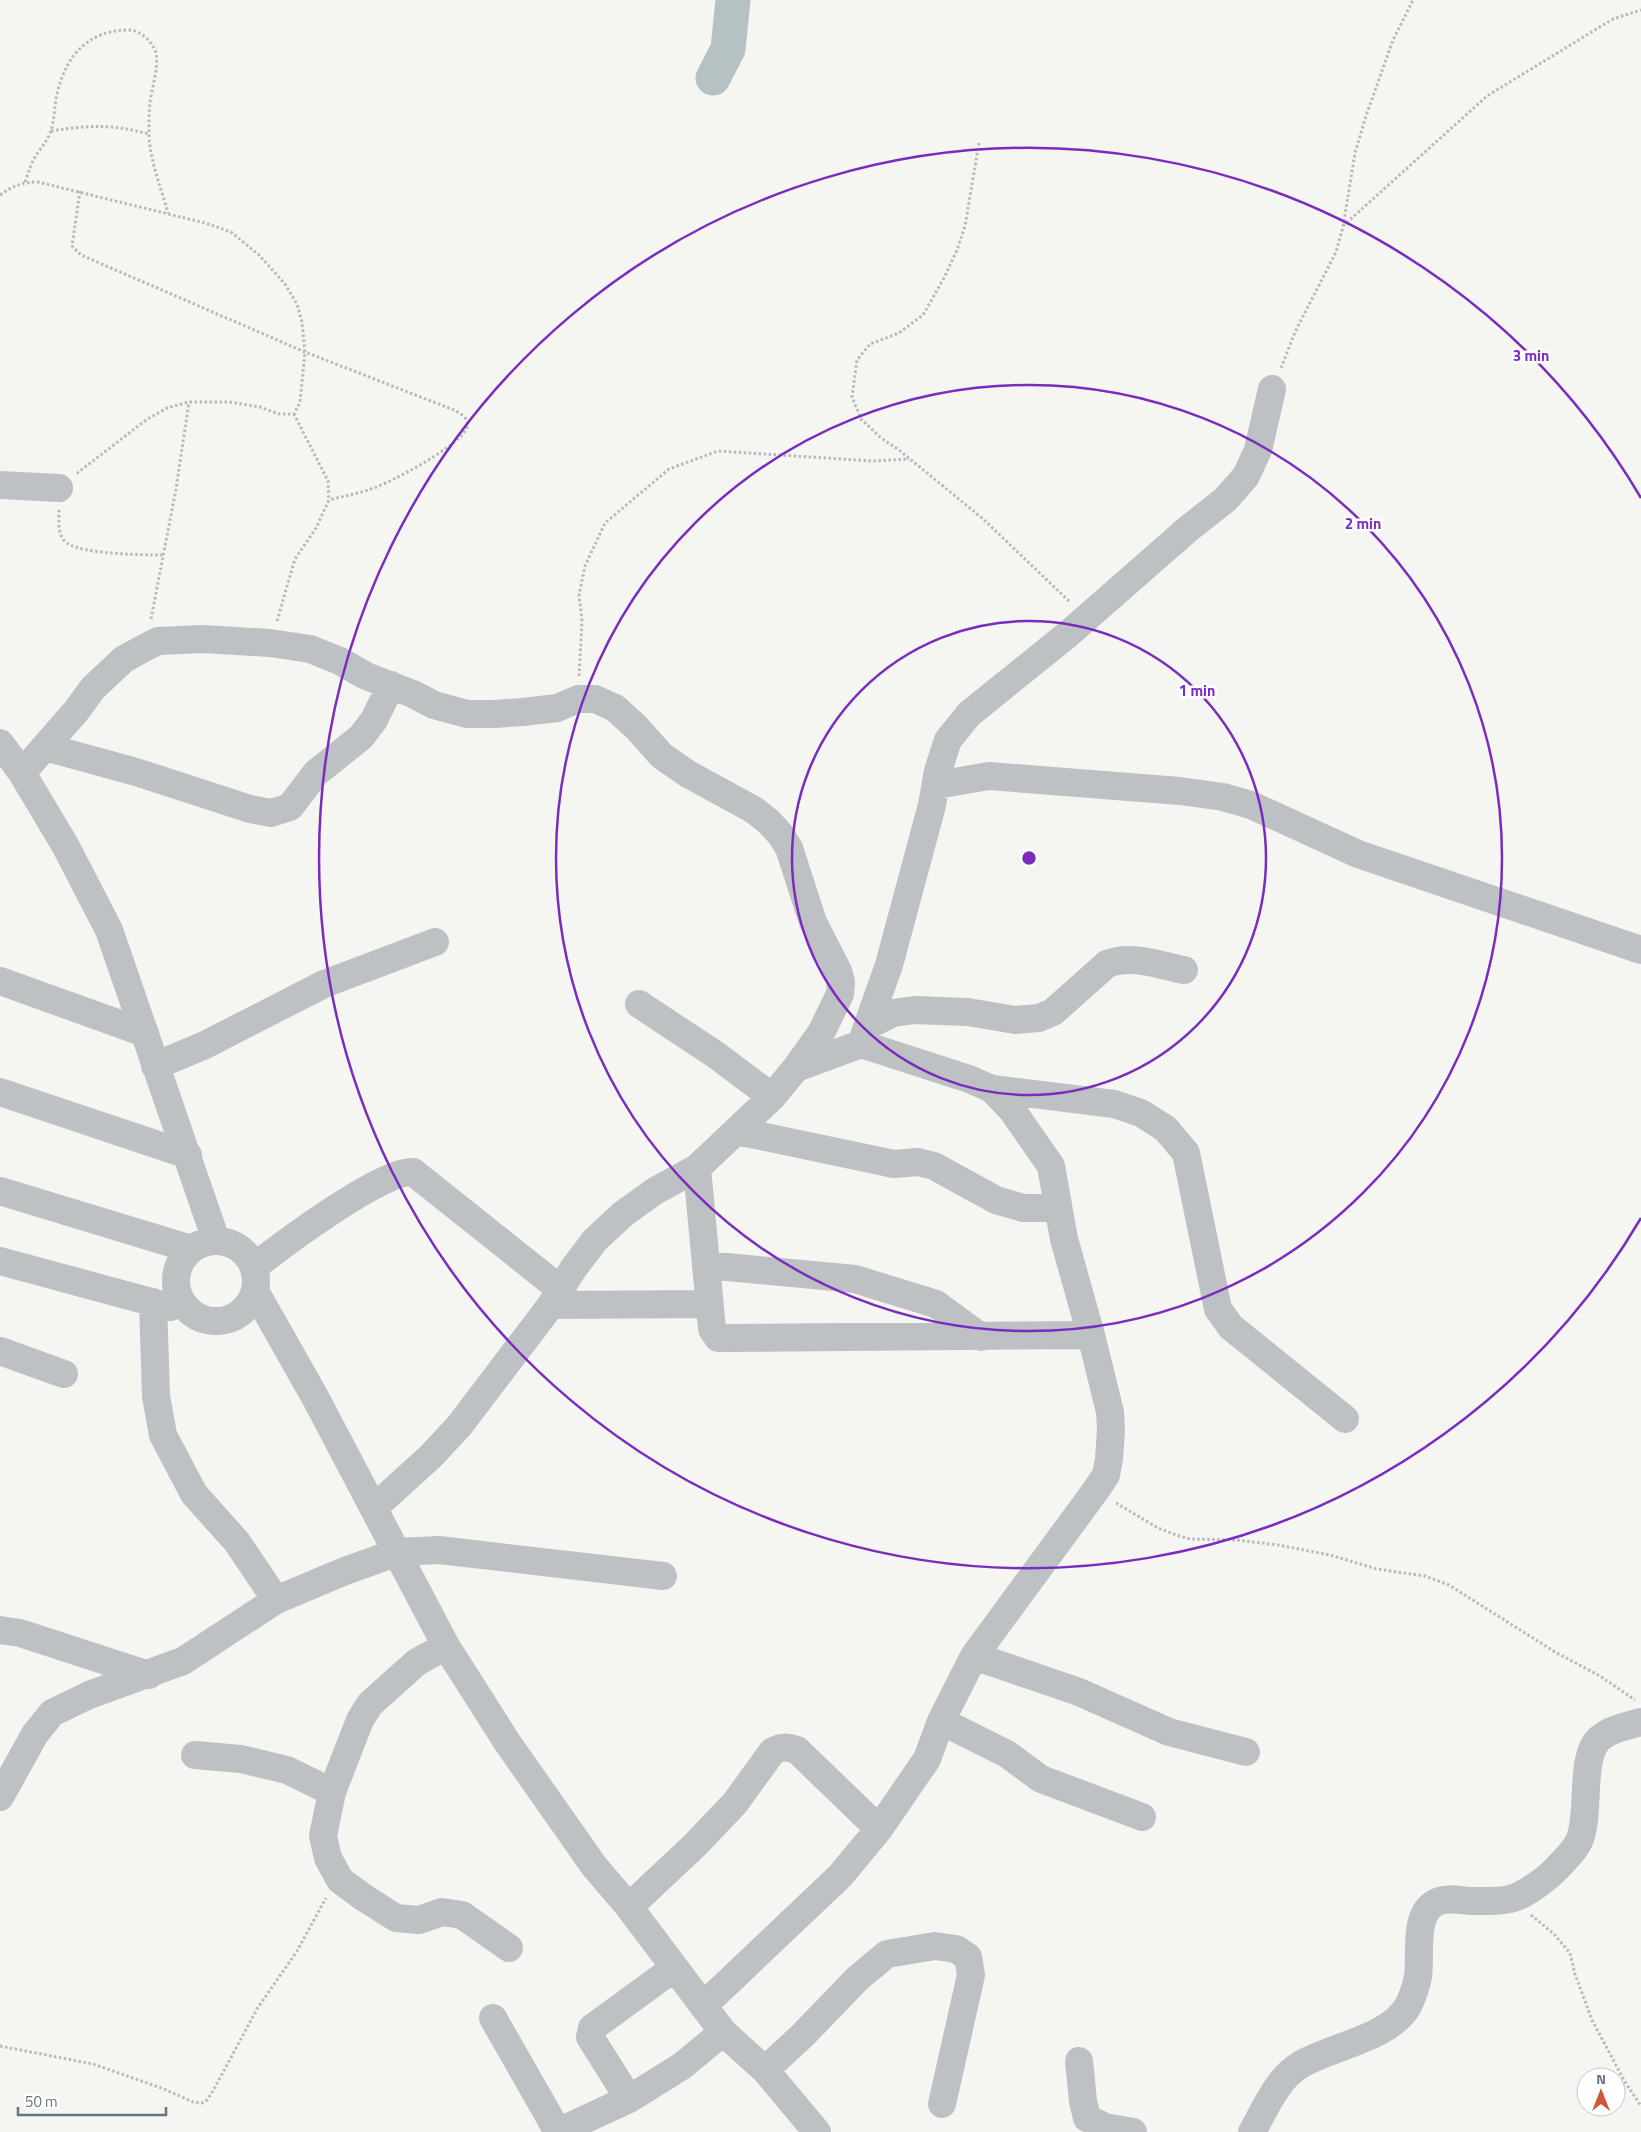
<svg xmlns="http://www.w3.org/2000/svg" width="1641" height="2132" font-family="'Titillium Web',sans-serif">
<rect width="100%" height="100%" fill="#f5f5f2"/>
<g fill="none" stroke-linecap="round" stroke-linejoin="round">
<!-- river -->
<path stroke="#b6c1c4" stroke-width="35" d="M 713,78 L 728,49 L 733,0"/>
<!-- path -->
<path stroke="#b7babc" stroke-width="3" stroke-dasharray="2.5 2.5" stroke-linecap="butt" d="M 51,131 C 89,125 111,124 149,134
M 979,143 L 965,226 L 957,250 L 944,278 L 923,315 L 899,333 L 870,344 L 857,360 L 852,397 L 861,419 L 881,438 L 899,450 L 982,518 L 1070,602
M 25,182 C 29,171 32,160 39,151 C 44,144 48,139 51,131 C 55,118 54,104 58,90 C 67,54 90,30 129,30 C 140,30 153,42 156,53 C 159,67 152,87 150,102 C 149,111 149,122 149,132 C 149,159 161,187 168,213
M 80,191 L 72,246 L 81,255 L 305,352 L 454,410 C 460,413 470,419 467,427 C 462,445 390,483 371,489 C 357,494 343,496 329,500
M 0,195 C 13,186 22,182 38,182 L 205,223 L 231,232 L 259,255 L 285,284 L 297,304 L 302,322 L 305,352 L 300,402 L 294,414 L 279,414 L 260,407 L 229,402 L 189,402 L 167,408 L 146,420 L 76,474
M 1343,226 L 1487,96 L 1613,19 L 1641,10
M 1281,368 L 1295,332 L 1336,252 L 1343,227 L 1355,153 L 1366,116 L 1393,40 L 1413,0
M 59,510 C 59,521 57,536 67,543 C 82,554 142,555 162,555
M 151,619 L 176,489 L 189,402
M 277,621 L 295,559 L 316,528 L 329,500 L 328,481 L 294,414
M 579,676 L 582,621 L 579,595 L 585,566 L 605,523 L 669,469 L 718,451 L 872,461 L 909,459
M 1116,1503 L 1158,1528 L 1179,1536 L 1190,1539 L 1237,1540 L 1278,1545 L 1330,1555 L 1377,1569 L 1425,1576 L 1449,1585 L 1555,1652 L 1600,1676 L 1635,1700
M 1531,1915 L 1554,1934 L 1570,1953 L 1575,1974 L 1592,2020 L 1625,2082 L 1641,2106
M 0,2046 L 93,2064 L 164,2089 L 193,2102 L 202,2103 L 207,2100 L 213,2091 L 257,2009 L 297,1951 L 326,1898"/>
<!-- minor -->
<path stroke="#bdc1c4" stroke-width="28" d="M 0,485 L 59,488
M 0,743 L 22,773 L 65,845 L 109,930 L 216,1240
M 45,747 L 136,772 L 250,809 L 271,813 L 290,807 L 316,773 L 361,737 L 374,720 L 391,685
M 22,773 L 77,710 L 93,688 L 124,659 L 146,647 L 158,641 L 203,639 L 270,643 L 310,649 L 340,661 L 366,676 L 413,694 L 434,705 L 467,714 L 494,714 L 523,712 L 557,708 L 578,699 L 595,699 L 615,708 L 636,727 L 662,756 L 688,774 L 754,810 L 769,822 L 780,834 L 789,848 L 813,922 L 838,971 L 841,982 L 840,994 L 821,1033 L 796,1068 L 772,1097 L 697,1168 L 655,1191 L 623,1214 L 595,1240 L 573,1269 L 551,1305 L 459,1426 L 431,1456 L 374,1508
M 936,785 L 989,776 L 1180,791 L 1223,797 L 1251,805 L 1358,854 L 1641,950
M 0,981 L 145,1033
M 639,1004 L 716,1055 L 772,1097
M 869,1025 L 893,1013 L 914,1010 L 968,1012 L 1015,1020 L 1039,1018 L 1053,1012 L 1107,964 C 1131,954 1159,965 1184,970
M 861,1044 L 889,965 L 932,805 L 938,771 L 948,740 L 969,714 L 1067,635 L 1188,529 L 1226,499 L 1246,476 L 1258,450 L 1272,389
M 155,1066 L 205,1045 L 324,984 L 435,942
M 992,1089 L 1114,1104 L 1141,1113 L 1166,1129 L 1186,1153 L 1218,1309 L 1231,1327 L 1345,1419
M 0,1092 L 188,1155
M 737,1131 L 894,1164 L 918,1162 L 934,1166 L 996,1200 L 1023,1208 L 1058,1208
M 697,1168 L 712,1329 L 718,1338 L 1091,1335
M 0,1191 L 191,1249
M176 1281a40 40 0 1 1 80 0a40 40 0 1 1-80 0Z
M 0,1261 L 170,1307
M 706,1265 L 855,1279 L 936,1304 L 981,1337
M 254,1267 C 281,1246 383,1169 413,1172 L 560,1289
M 255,1291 L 315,1397 L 446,1646 L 507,1742 L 594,1866 L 629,1907 L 723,2032 L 765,2070 L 817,2132
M 153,1302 L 156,1396 L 163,1435 L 194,1494 L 237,1542 L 276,1600
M 551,1305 L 709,1304
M 0,1351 L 64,1374
M 0,1630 L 20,1633 L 149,1675
M 446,1646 L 417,1662 L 370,1704 L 360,1720 L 332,1792 L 323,1836 L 328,1858 L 340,1880 L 363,1897 L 396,1918 L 419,1920 L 442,1912 L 462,1915 L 509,1948
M 974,1656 L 1079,1692 L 1169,1732 L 1246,1752
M 941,1721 L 1007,1754 L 1041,1779 L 1142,1817
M 195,1755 L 241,1759 L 287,1770 L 332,1792
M 0,1797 L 35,1734 L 52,1713 L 89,1695 L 183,1661 L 276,1600 L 345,1571 L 398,1552 L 439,1550 L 663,1576
M 629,1907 L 695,1845 L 735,1803 L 772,1752 C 781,1746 787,1747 797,1750 L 879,1829
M 703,2006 L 840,1876 L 879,1829 L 927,1759 L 941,1721 L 974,1656 L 1096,1490 L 1106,1475 L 1109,1459 L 1111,1429 L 1110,1412 L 1091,1335 L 1064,1239 L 1051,1166 L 1012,1110 L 992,1089 L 969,1079 L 861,1044 L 796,1068
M 493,2018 L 558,2132
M 1079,2061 L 1083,2101 L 1087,2118 L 1105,2127 L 1133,2132
M 765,2070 L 802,2036 L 858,1978 L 887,1954 L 935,1946 L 956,1949 L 968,1957 L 971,1975 L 942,2104
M 629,2099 L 590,2037 L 592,2028 L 674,1968
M 558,2132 L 629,2099 L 682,2066 L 723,2032
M 1252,2132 C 1265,2109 1277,2079 1300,2065 C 1331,2046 1389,2039 1408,2006 C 1412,1998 1416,1986 1418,1977 C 1421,1956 1413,1915 1435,1903 C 1445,1897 1459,1900 1469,1901 C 1481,1901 1498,1902 1510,1899 C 1524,1896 1548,1878 1557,1868 C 1564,1861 1575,1850 1579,1841 C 1591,1815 1579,1758 1599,1739 C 1610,1729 1627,1726 1641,1722"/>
</g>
<!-- distance rings -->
<g fill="none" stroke="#7b2cbf" stroke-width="2.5">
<circle cx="1029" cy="858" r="237"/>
<circle cx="1029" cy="858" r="473"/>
<path d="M1641 1218A710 710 0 1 1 1641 498"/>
</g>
<circle cx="1029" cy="858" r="8" fill="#7b2cbf" stroke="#fff" stroke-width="2.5"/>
<g font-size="15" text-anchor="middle" font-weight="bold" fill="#7b2cbf" stroke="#fff" stroke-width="5" stroke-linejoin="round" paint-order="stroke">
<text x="1531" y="361">3 min</text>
<text x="1363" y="529">2 min</text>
<text x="1197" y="696">1 min</text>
</g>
<!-- north arrow -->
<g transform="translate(1601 2092)"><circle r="24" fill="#ffffff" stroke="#c2c8cc"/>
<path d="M0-4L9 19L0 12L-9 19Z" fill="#d05738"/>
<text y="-8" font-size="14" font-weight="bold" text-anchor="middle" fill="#677680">N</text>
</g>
<!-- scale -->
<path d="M18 2107v8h148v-8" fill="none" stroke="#677680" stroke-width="2.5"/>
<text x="25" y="2107" font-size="15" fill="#677680" stroke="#ffffff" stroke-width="4" paint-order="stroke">50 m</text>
</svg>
